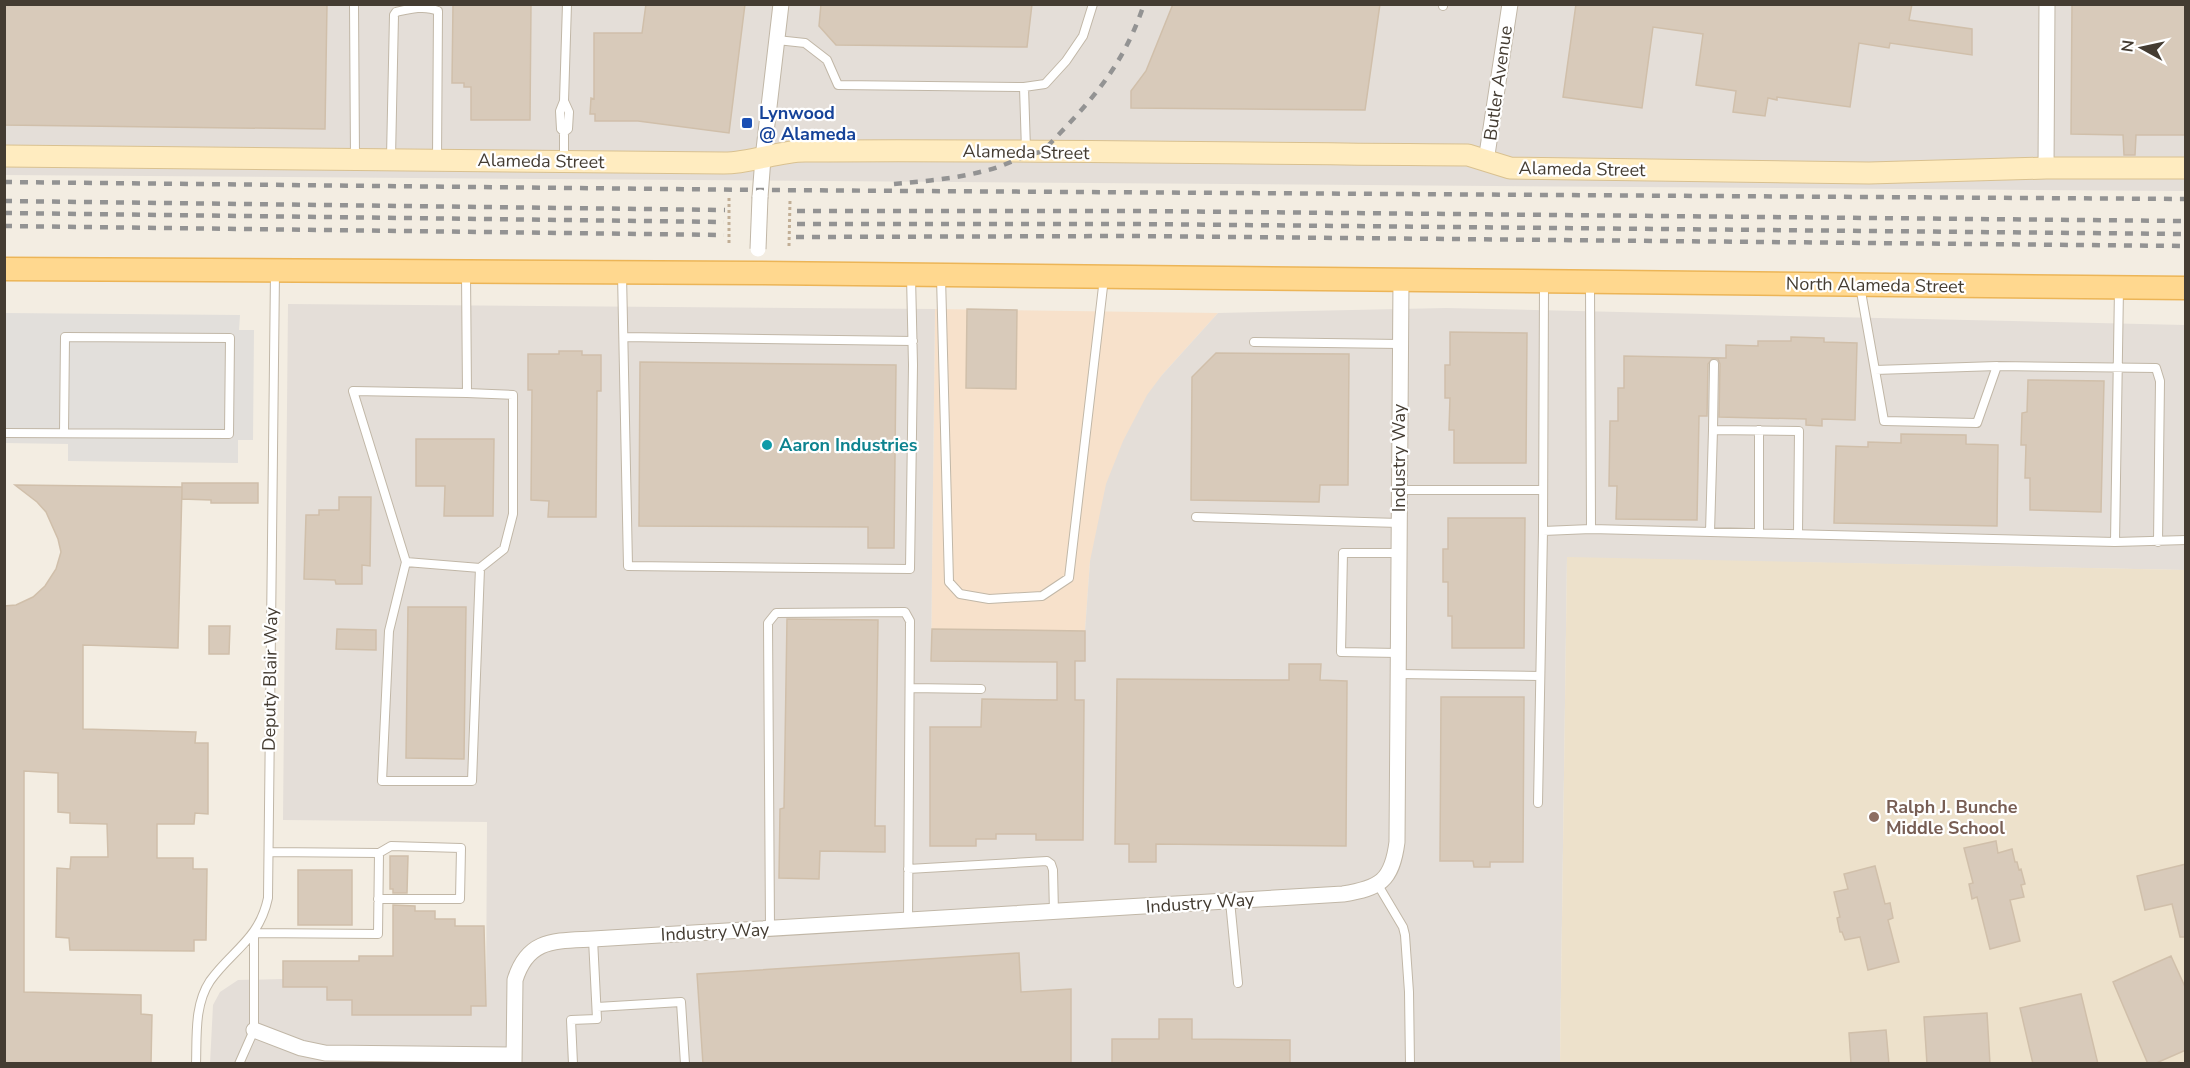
<svg xmlns="http://www.w3.org/2000/svg" width="2190" height="1068" font-family="'Nunito Sans',sans-serif">
<rect width="100%" height="100%" fill="#f3ede2"/>
<!-- commercial -->
<path fill="#f7e1cb" d="M 935,309 L 1218,313 L 1162,375 L 1090,561 L 1085,631 L 1085,661 L 931,661 Z"/>
<!-- industrial -->
<path fill="#e4ded8" d="M 5,5 L 2185,5 L 2185,191 L 5,175 Z
M 288,304 L 935,309 L 931,661 L 1085,661 L 1085,631 L 1090,561 L 1106,484 L 1123,441 L 1147,395 L 1162,375 L 1218,313 L 1446,308 L 2185,325 L 2185,570 L 1567,558 L 1560,1063 L 210,1064 L 213,1005 L 220,992 L 238,980 L 283,979 L 284,987 L 327,987 L 327,1000 L 352,1000 L 352,1015 L 471,1015 L 471,1006 L 486,1006 L 487,822 L 283,820 Z"/>
<!-- education -->
<path fill="#ede1cb" d="M 1567,557 L 2185,570 L 2185,1063 L 1560,1064 Z"/>
<!-- parking -->
<path fill="#e2dfdb" d="M 5,313 L 240,315 L 239,330 L 254,330 L 253,440 L 238,440 L 238,463 L 68,461 L 68,444 L 5,443 Z"/>
<!-- building -->
<path fill="#d8caba" stroke="#d0bfaa" stroke-width="1.5" d="M 4,4 L 327,4 L 325,129 L 4,125 Z
M 453,4 L 531,4 L 530,120 L 471,120 L 471,87 L 464,87 L 464,83 L 452,83 Z
M 646,4 L 745,4 L 729,133 L 638,121 L 595,121 L 595,114 L 590,114 L 591,98 L 594,99 L 594,33 L 642,33 Z
M 821,4 L 1032,4 L 1027,47 L 836,45 L 819,26 Z
M 1173,4 L 1380,4 L 1365,110 L 1131,108 L 1131,91 L 1146,71 Z
M 1576,4 L 1912,4 L 1909,20 L 1972,29 L 1972,55 L 1890,43 L 1889,48 L 1859,43 L 1850,107 L 1777,97 L 1777,100 L 1768,98 L 1765,116 L 1733,112 L 1736,91 L 1696,85 L 1703,34 L 1653,27 L 1642,108 L 1563,97 Z
M 2072,4 L 2186,4 L 2186,135 L 2136,135 L 2135,155 L 2124,155 L 2123,135 L 2071,134 Z
M 967,309 L 1017,310 L 1016,389 L 966,388 Z
M 1450,332 L 1527,333 L 1526,463 L 1454,463 L 1454,430 L 1449,430 L 1450,398 L 1445,398 L 1445,365 L 1450,365 Z
M 1791,337 L 1824,338 L 1824,342 L 1857,343 L 1855,420 L 1822,419 L 1822,426 L 1806,425 L 1806,419 L 1719,417 L 1720,364 L 1718,359 L 1712,359 L 1708,364 L 1707,416 L 1699,416 L 1697,520 L 1616,519 L 1617,486 L 1609,486 L 1610,421 L 1618,421 L 1618,388 L 1624,388 L 1624,356 L 1726,358 L 1726,345 L 1758,346 L 1758,341 L 1791,341 Z
M 559,351 L 582,351 L 582,355 L 601,355 L 601,391 L 597,391 L 596,517 L 548,517 L 549,501 L 531,500 L 532,390 L 528,390 L 528,354 L 559,354 Z
M 1216,353 L 1349,354 L 1348,485 L 1320,485 L 1319,502 L 1191,500 L 1192,377 Z
M 640,362 L 896,365 L 894,548 L 868,548 L 868,527 L 639,526 Z
M 2028,380 L 2104,381 L 2101,512 L 2030,510 L 2030,478 L 2025,478 L 2026,445 L 2021,445 L 2022,413 L 2027,412 Z
M 1901,434 L 1966,435 L 1966,444 L 1998,445 L 1997,526 L 1834,523 L 1836,446 L 1868,447 L 1868,442 L 1901,443 Z
M 416,439 L 494,439 L 493,516 L 444,516 L 445,486 L 416,486 Z
M 182,483 L 258,483 L 258,503 L 211,503 L 211,500 L 182,499 Z
M 15,485 L 182,487 L 178,648 L 83,645 L 83,729 L 196,732 L 195,743 L 208,743 L 208,814 L 195,813 L 194,824 L 157,824 L 157,858 L 193,858 L 193,869 L 207,869 L 206,940 L 194,940 L 194,951 L 70,950 L 69,938 L 56,937 L 57,868 L 70,869 L 71,857 L 108,857 L 107,824 L 70,823 L 70,813 L 58,812 L 58,773 L 24,771 L 24,992 L 141,995 L 141,1014 L 152,1015 L 151,1064 L 4,1064 L 4,606 L 16,605 L 33,597 L 45,586 L 56,569 L 61,552 L 58,539 L 46,512 L 37,502 Z
M 339,497 L 371,497 L 370,566 L 362,565 L 362,584 L 336,584 L 335,580 L 304,579 L 306,515 L 319,515 L 319,510 L 339,510 Z
M 1448,518 L 1525,518 L 1524,648 L 1452,648 L 1452,616 L 1448,616 L 1448,582 L 1443,582 L 1443,549 L 1448,549 Z
M 408,607 L 466,607 L 464,759 L 406,758 Z
M 787,619 L 878,620 L 875,826 L 885,826 L 885,852 L 820,851 L 819,879 L 779,878 L 780,809 L 784,808 Z
M 209,626 L 230,626 L 229,654 L 209,654 Z
M 337,629 L 376,630 L 376,650 L 336,649 Z
M 932,629 L 1085,631 L 1085,661 L 1075,661 L 1075,700 L 1084,700 L 1083,840 L 1036,840 L 1036,834 L 996,834 L 996,839 L 976,839 L 976,846 L 930,846 L 930,727 L 981,727 L 982,699 L 1057,700 L 1057,662 L 931,661 Z
M 1289,664 L 1321,664 L 1320,680 L 1347,681 L 1346,846 L 1156,844 L 1156,862 L 1129,862 L 1129,844 L 1115,844 L 1117,679 L 1289,680 Z
M 1441,697 L 1524,697 L 1523,862 L 1490,862 L 1490,867 L 1474,867 L 1473,861 L 1440,861 Z
M 1996,841 L 1998,853 L 2012,849 L 2015,862 L 2017,862 L 2019,870 L 2021,869 L 2025,884 L 2021,885 L 2024,897 L 2010,900 L 2020,941 L 1990,949 L 1977,897 L 1972,899 L 1969,884 L 1973,883 L 1964,848 Z
M 390,856 L 408,856 L 407,893 L 393,893 L 393,889 L 390,889 Z
M 2186,864 L 2186,937 L 2180,937 L 2172,904 L 2145,910 L 2137,876 Z
M 1875,866 L 1885,904 L 1890,903 L 1893,918 L 1888,920 L 1899,962 L 1868,970 L 1860,937 L 1845,940 L 1842,932 L 1840,932 L 1837,918 L 1840,917 L 1834,892 L 1848,889 L 1844,874 Z
M 298,870 L 352,870 L 352,925 L 298,925 Z
M 393,905 L 415,906 L 415,911 L 435,911 L 435,919 L 455,919 L 455,926 L 484,926 L 486,1006 L 471,1006 L 471,1015 L 352,1015 L 352,1000 L 327,1000 L 327,987 L 283,987 L 283,961 L 359,961 L 359,956 L 393,956 Z
M 1019,953 L 1021,992 L 1071,989 L 1071,1064 L 703,1064 L 697,974 Z
M 2171,956 L 2186,989 L 2186,1050 L 2154,1064 L 2148,1064 L 2113,982 Z
M 2081,994 L 2098,1064 L 2033,1064 L 2020,1008 Z
M 1987,1013 L 1990,1064 L 1927,1064 L 1924,1017 Z
M 1159,1019 L 1192,1019 L 1192,1039 L 1290,1040 L 1290,1064 L 1112,1064 L 1112,1039 L 1159,1039 Z
M 1886,1030 L 1889,1064 L 1851,1064 L 1849,1033 Z"/>
<g fill="none" stroke-linecap="round" stroke-linejoin="round">
<defs>
<path id="lane" d="M 354,4 L 355,159
M 1443,6 L 1443,4
M 777,40 L 805,43 L 827,60 L 838,85 L 1024,87 L 1026,150
M 1024,87 L 1045,84 L 1066,61 L 1083,36 L 1093,4
M 564,101 L 569,112 L 568,129 L 564,132
M 391,157 L 394,15 L 396,12 C 409,9 425,5 438,11 L 437,159
M 564,160 L 564,132 L 561,129 L 560,111 L 564,101 L 567,4
M 466,273 L 467,393 L 353,391 L 406,562 L 389,631 L 382,781 L 472,781 L 480,568 L 504,549 L 513,514 L 513,395 L 467,393
M 622,274 L 628,566 L 910,569 L 913,365 L 911,276
M 941,277 L 949,582 L 960,594 L 989,599 L 1042,596 L 1069,578 L 1104,278
M 1544,284 L 1543,531 L 1591,529 L 1590,283
M 1860,286 L 1884,421 L 1977,423 L 1997,366 L 2156,368 L 2160,381 L 2158,542
M 624,337 L 913,341
M 1254,342 L 1400,344
M 1875,370 L 1997,366
M 1713,430 L 1714,364
M 4,433 L 229,434 L 230,338 L 65,337 L 64,433
M 1399,490 L 1542,490
M 1196,517 L 1399,523
M 1591,529 L 2115,542 L 2119,288
M 1710,532 L 1713,430 L 1799,431 L 1798,534
M 1759,533 L 1759,430
M 2115,542 L 2186,540
M 406,562 L 480,568
M 1398,653 L 1341,652 L 1343,553 L 1399,553
M 1398,674 L 1540,676
M 910,688 L 981,689
M 1538,803 L 1543,531
M 908,869 L 1047,861 L 1051,864 L 1053,870 L 1054,913
M 1378,885 L 1403,927 L 1405,935 L 1409,992 L 1410,1064
M 378,899 L 460,899 L 461,848 L 391,846 L 379,853
M 1230,901 L 1238,983
M 770,929 L 768,623 L 776,613 L 905,612 L 910,621 L 908,921
M 597,1007 L 681,1002 L 685,1064
M 196,1064 C 197,1037 194,1005 210,981 C 232,950 259,940 268,898 L 275,272
M 239,1064 L 254,1030 L 254,933 L 378,934 L 379,853 L 269,852
M 573,1064 L 571,1020 L 597,1019 L 593,939"/>
<path id="street" d="M 1486,161 L 1510,4
M 2046,168 L 2047,4
M 760,197 L 763,158 L 781,4
M 254,1030 L 301,1048 L 325,1053 L 514,1055
M 514,1064 L 515,980 C 528,938 555,941 593,939 L 1343,894 C 1380,888 1392,881 1397,842 L 1401,280"/>
<path id="secondary" d="M 4,156 L 724,163 C 752,163 778,151 805,151 C 1026,149 1247,154 1468,155 L 1510,168 L 1869,173 L 2046,168 L 2186,168"/>
<path id="primary" d="M 4,269 L 758,273 L 2186,288"/>
</defs>
<!-- lane casing -->
<use href="#lane" stroke="#c1b7a7" stroke-width="10"/>
<!-- street casing -->
<use href="#street" stroke="#c1b7a7" stroke-width="17"/>
<!-- secondary casing -->
<use href="#secondary" stroke="#d9c190" stroke-width="23"/>
<!-- primary casing -->
<use href="#primary" stroke="#ecb557" stroke-width="25"/>
<!-- path -->
<path stroke="#c1ae95" stroke-width="3" stroke-dasharray="3 3" stroke-linecap="butt" d="M 729,198 L 729,246
M 789,246 L 790,201"/>
<!-- lane -->
<use href="#lane" stroke="#fff" stroke-width="8"/>
<!-- street -->
<use href="#street" stroke="#fff" stroke-width="15"/>
<!-- secondary -->
<use href="#secondary" stroke="#ffecc0" stroke-width="21"/>
<!-- primary -->
<use href="#primary" stroke="#ffd88f" stroke-width="22"/>
<!-- rail -->
<path stroke="#939393" stroke-width="4.5" stroke-dasharray="8 8" stroke-linecap="butt" d="M 4,182 L 761,190 L 2186,199
M 894,184 C 924,181 955,179 984,171 C 1004,167 1024,154 1042,152 C 1088,104 1122,70 1144,4
M 4,201 L 725,210
M 797,211 L 1135,211 L 2186,221
M 4,213 L 724,222
M 797,224 L 1134,224 L 2186,234
M 4,226 L 724,235
M 796,237 L 1134,236 L 2186,246"/>
<defs>
<path id="street-bridge" d="M 758,249 L 760,197"/>
</defs>
<!-- street-bridge casing -->
<use href="#street-bridge" stroke="#c1b7a7" stroke-width="17" stroke-linecap="butt"/>
<!-- street-bridge -->
<use href="#street-bridge" stroke="#fff" stroke-width="15"/>
</g>
<!-- markers -->
<rect fill="#1a4fb4" stroke="#fff" stroke-width="2" x="741" y="117" width="12" height="12" rx="3"/>
<circle fill="#0f9aa8" stroke="#fff" stroke-width="2" cx="767" cy="445" r="6"/>
<circle fill="#8d6e63" stroke="#fff" stroke-width="2" cx="1874" cy="817" r="6"/>
<g text-anchor="middle" stroke-width="4.5" stroke-linejoin="round" paint-order="stroke">
<!-- street labels -->
<g font-size="18" fill="#443c32" stroke="#fff">
<text transform="translate(1498 83) rotate(-82)" y="6">Butler Avenue</text>
<text transform="translate(1026 152) rotate(1)" y="6">Alameda Street</text>
<text transform="translate(541 161) rotate(1)" y="6">Alameda Street</text>
<text transform="translate(1582 169) rotate(1)" y="6">Alameda Street</text>
<text transform="translate(1875 285) rotate(1)" y="6">North Alameda Street</text>
<text transform="translate(1399 458) rotate(-90)" y="6">Industry Way</text>
<text transform="translate(270 679) rotate(-89)" y="6">Deputy Blair Way</text>
<text transform="translate(1200 903) rotate(-4)" y="6">Industry Way</text>
<text transform="translate(715 932) rotate(-3)" y="6">Industry Way</text>
</g>
<!-- transit labels -->
<g font-size="18" font-weight="bold" fill="#164399" stroke="#fff" text-anchor="start">
<text x="759" y="119">Lynwood<tspan x="759" dy="21">@ Alameda</tspan></text>
</g>
<!-- culture labels -->
<g font-size="18" font-weight="bold" fill="#0d838f" stroke="#fff" text-anchor="start">
<text x="779" y="451">Aaron Industries</text>
</g>
<!-- education labels -->
<g font-size="18" font-weight="bold" fill="#785e54" stroke="#fff" text-anchor="start">
<text x="1886" y="813">Ralph J. Bunche<tspan x="1886" dy="21">Middle School</tspan></text>
</g>
</g>
<!-- border -->
<rect width="2190" height="1068" fill="none" stroke="#443c32" stroke-width="12"/>
<!-- north arrow -->
<g transform="translate(2142 48) rotate(278)" stroke="#ffffff" stroke-width="4.5" paint-order="stroke">
<path d="M0-4.5L10 22L0 15L-10 22Z" fill="#443c32"/>
<text y="-9" font-size="16" font-weight="bold" text-anchor="middle" fill="#443c32">N</text>
</g>
</svg>
